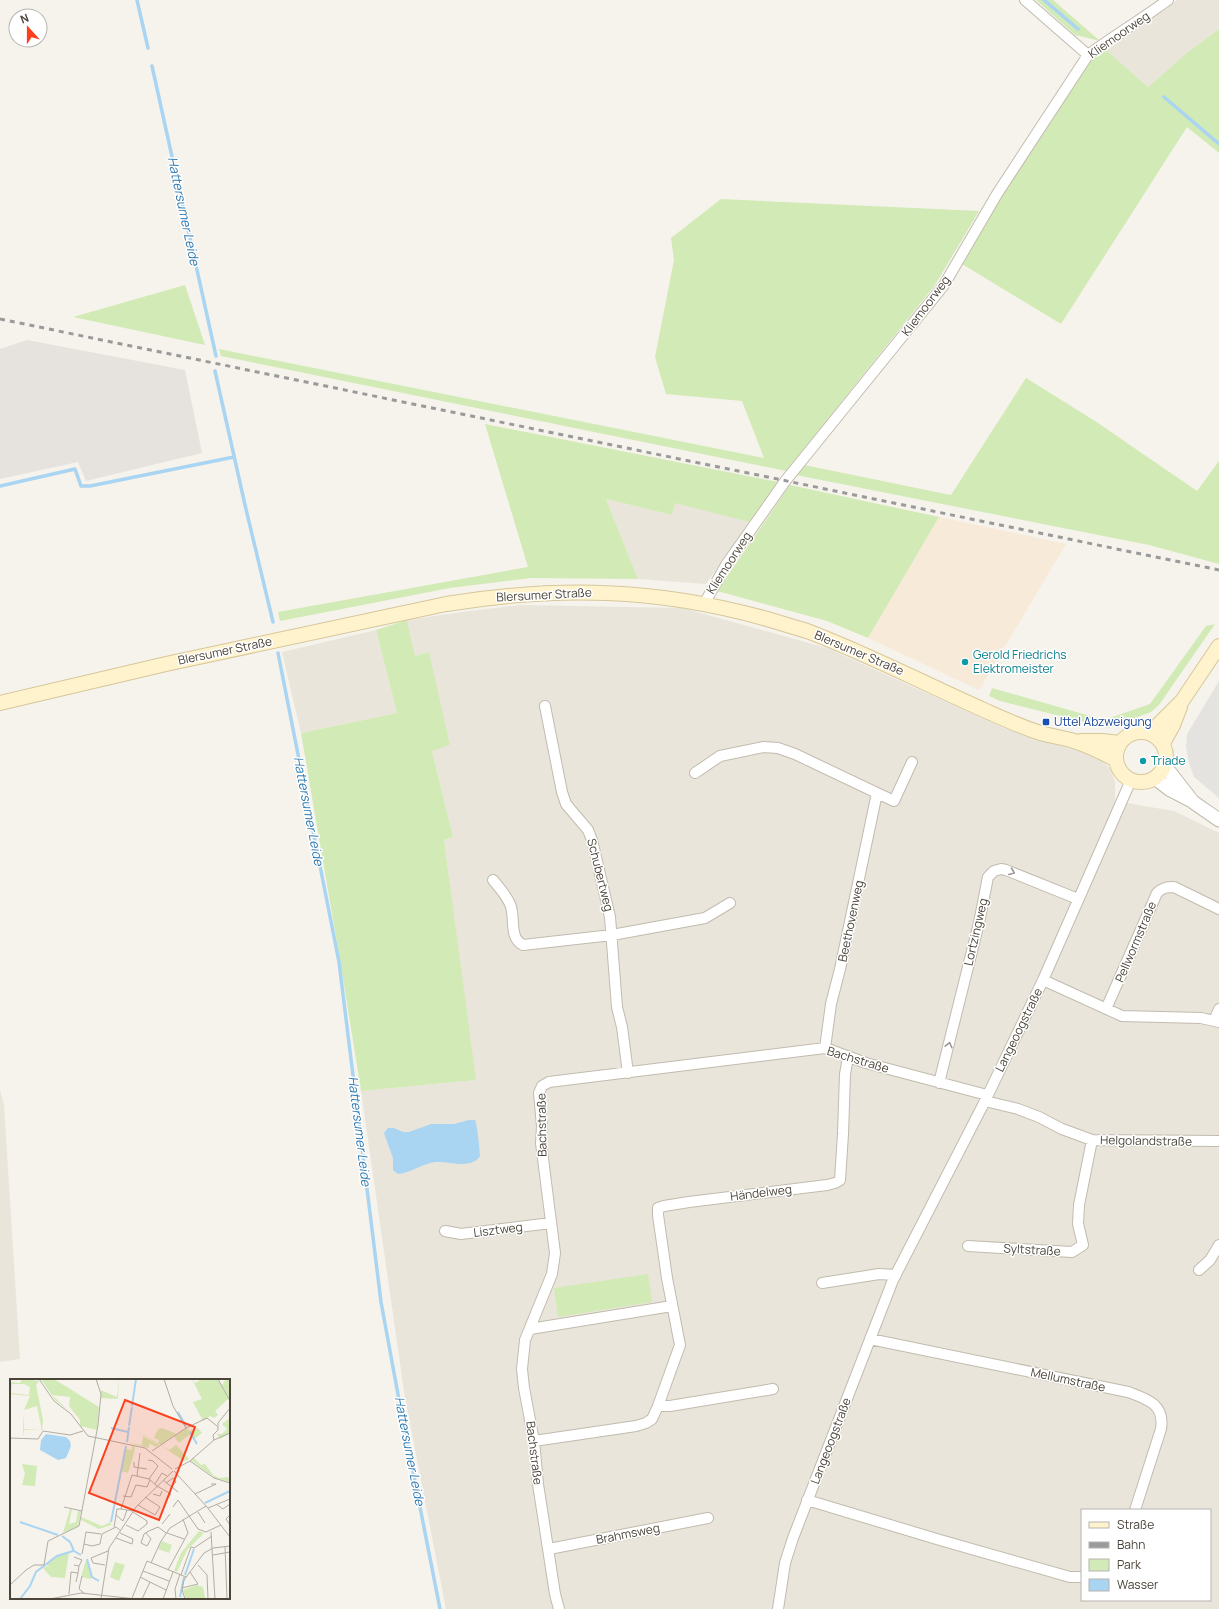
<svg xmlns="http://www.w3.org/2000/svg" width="1219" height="1609" font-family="Manrope,sans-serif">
<rect width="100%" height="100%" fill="#f6f3ec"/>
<!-- residential -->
<path fill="#eae5da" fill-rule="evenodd" d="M 1177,0 L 1219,0 L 1219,29 L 1188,52 L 1148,87 L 1105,49 L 1167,8 Z
M 606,499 L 672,515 L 675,502 L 749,522 L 706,584 L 638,579 Z
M 520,605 L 682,608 L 827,648 L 1006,729 L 1101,758 L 1110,769 L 1115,782 L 1115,801 L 1174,811 L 1219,833 L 1219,1609 L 446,1609 L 405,1398 L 361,1091 L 475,1080 L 444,840 L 453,837 L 432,750 L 450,745 L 428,652 L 415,656 L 407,620 L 469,611 ZM 1082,1510 L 1210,1510 L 1210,1600 L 1082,1600 Z
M 376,630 L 397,713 L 301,733 L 282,652 Z
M 0,1090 L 4,1105 L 20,1359 L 0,1362 Z"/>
<!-- commercial -->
<path fill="#f7ead8" d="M 939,517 L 1066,544 L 979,690 L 868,638 Z"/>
<!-- industrial -->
<path fill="#e6e2dd" d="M 27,340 L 185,370 L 202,453 L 86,481 L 78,462 L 0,479 L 0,349 Z"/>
<!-- green -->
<path fill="#d2eab5" d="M 1036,0 L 1053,0 L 1100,41 L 1075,35 Z
M 1219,29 L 1219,153 L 1187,127 L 1061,324 L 962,264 L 1001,198 L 1091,61 L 1105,49 L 1148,87 L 1188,52 Z
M 721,199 L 979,211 L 935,285 L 786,471 L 221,356 L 219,349 L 764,458 L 742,401 L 666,394 L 655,357 L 674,260 L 671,238 Z
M 185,285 L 205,345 L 73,317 Z
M 1026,378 L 1095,421 L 1197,491 L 1219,461 L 1219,564 L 1149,545 L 796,475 L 804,465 L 951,495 Z
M 485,424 L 778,482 L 749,522 L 675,503 L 672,515 L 606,499 L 638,579 L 531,578 L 450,588 L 280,621 L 278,612 L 528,567 Z
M 790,485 L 939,517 L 868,638 L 827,621 L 717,591 Z
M 407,620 L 415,656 L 429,652 L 450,745 L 432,751 L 453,837 L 444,840 L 476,1080 L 361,1091 L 341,966 L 301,733 L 397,713 L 376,630 Z
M 1215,624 L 1159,705 L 1151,712 L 1108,728 L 1000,701 L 989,696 L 992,688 L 1104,720 L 1150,704 L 1206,626 Z
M 648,1274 L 652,1302 L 558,1317 L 554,1288 Z"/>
<!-- parking -->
<path fill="#e5e3e0" d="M 1219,681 L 1219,798 L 1194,777 L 1189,763 L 1186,747 L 1187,734 Z"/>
<!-- water -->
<path fill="#a9d4f2" d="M 469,1120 L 475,1120 C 477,1123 480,1151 480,1156 C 471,1170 450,1161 436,1162 C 423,1163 411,1173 398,1174 L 393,1170 L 393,1158 L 384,1133 L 388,1128 L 394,1128 L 403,1132 L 409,1132 L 431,1124 L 454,1124 Z"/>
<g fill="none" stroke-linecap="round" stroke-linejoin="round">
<!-- stream -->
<path stroke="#a9d4f2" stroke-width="3.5" d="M 137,0 L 148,48
M 1044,0 L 1078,29
M 152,66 L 216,356
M 1164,97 L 1219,144
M 215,371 L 245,505 L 273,622
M 0,486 L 75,469 L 81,486 L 90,486 L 234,457
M 278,653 L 339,962 L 381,1302 L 399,1400 L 440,1609"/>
<defs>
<path id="minor" d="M 1025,0 L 1088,55
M 704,604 L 726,565 L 786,480 L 944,285 L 997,194 L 1088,55 C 1114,36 1142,19 1168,0
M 545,706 L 562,792 L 566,804 L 588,830 L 592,840 L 610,917 L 617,1007 L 622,1027 L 628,1073
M 695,773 L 720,756 L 764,747 L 778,748 L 795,754 L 877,793 L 840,969 L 831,1004 L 825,1048
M 877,793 L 894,801 L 912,762
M 493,880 C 499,887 506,895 510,904 C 516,917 508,937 523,945 L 612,935 L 705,918 L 730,903
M 1043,980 L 1122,1016 L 1201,1018 L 1219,1022
M 1106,1009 L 1157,893 C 1162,888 1166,887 1174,887 L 1219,909
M 1214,1021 L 1219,1009
M 939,1083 L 979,923 L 988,877 L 994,871 L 1001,869 L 1006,870 L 1078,899
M 985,1101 L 1018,1109 L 1039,1117 L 1062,1129 L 1092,1140 L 1219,1141
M 445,1231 L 461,1234 L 551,1223
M 968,1246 L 1072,1252 L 1083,1245 L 1078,1224 L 1079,1205 L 1092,1140
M 1199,1270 L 1210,1260 L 1219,1245
M 822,1283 L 879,1274 L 896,1275
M 530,1329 L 672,1306
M 870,1339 L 1128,1392 C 1147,1399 1165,1404 1161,1429 L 1135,1510
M 658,1406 L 670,1406 L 773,1389
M 534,1441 L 636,1426 L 646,1423 L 652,1419 L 658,1406 L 680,1345 L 667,1278 L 658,1215 L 658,1208 L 664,1206 L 689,1202 L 827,1185 L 835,1183 L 840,1180 L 843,1134 L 845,1074 L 848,1057
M 807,1500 L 940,1540 L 1070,1577 L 1082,1577
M 549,1549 L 708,1518
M 559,1609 L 555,1594 L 538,1484 L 534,1441 L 524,1388 L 522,1369 L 525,1340 L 552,1274 L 555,1253 L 541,1143 L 542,1126 L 539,1093 L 542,1086 L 549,1082 L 825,1048 L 866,1063 L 987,1095
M 778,1609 L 785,1563 L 793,1538 L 893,1280 L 985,1101 L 1043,980 L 1131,780"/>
<path id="tertiary" d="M 1165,766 L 1193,802 L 1219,820
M 1155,778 L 1169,789 L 1190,800"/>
<path id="secondary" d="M 0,703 L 166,664 L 446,604 C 558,586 657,588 767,619 C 780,623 794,627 807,631 C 868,654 925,684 984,710 C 1004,719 1023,728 1044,734 C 1053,736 1062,738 1071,740 C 1087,745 1102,752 1116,760
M1116 757a25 25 0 1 1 50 0a25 25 0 1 1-50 0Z
M 1150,733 L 1182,701 L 1219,646
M 1081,741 L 1102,741 L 1120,743
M 1163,743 L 1173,725 L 1180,707"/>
</defs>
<!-- minor casing -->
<use href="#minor" stroke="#c2bbae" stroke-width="12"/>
<!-- tertiary casing -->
<use href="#tertiary" stroke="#c2bbae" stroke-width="15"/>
<!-- secondary casing -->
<use href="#secondary" stroke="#d6c79b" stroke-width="16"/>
<!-- minor -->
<use href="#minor" stroke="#fff" stroke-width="10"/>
<!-- tertiary -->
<use href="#tertiary" stroke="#fff" stroke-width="13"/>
<!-- secondary -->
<use href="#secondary" stroke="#fff3cd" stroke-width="14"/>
<!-- rail -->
<path stroke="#9a9a9a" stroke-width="3" stroke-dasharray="5 5" stroke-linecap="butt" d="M 0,319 L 1219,570"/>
</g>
<!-- one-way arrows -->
<defs><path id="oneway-chevron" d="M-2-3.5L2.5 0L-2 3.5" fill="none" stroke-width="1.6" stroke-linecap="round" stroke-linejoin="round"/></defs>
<g stroke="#9c9892">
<use href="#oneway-chevron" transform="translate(1012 872) rotate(22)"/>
<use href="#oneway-chevron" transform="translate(949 1045) rotate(-76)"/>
</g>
<!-- markers -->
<g fill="#0f9aa8" stroke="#fff" stroke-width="1.5">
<circle cx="965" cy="662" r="4"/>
<circle cx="1143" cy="761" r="4"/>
</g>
<rect fill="#1a4fb4" stroke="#fff" stroke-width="1.5" x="1042" y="718" width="8" height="8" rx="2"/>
<g text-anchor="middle" stroke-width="3" stroke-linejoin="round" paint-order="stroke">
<!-- street labels -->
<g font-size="12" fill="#4b4439" stroke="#fff">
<text transform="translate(1119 35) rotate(-35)" y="4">Kliemoorweg</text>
<text transform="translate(926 306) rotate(-53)" y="4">Kliemoorweg</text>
<text transform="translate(729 563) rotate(-57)" y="4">Kliemoorweg</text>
<text transform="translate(544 595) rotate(-3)" y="4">Blersumer Straße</text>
<text transform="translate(225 651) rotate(-12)" y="4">Blersumer Straße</text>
<text transform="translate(859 653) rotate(23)" y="4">Blersumer Straße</text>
<text transform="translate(600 875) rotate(76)" y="4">Schubertweg</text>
<text transform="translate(851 921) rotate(-78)" y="4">Beethovenweg</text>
<text transform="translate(976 932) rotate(-77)" y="4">Lortzingweg</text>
<text transform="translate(1136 942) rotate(-67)" y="4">Pellwormstraße</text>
<text transform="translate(1019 1030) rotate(-64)" y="4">Langeoogstraße</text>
<text transform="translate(858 1060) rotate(17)" y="4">Bachstraße</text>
<text transform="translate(542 1125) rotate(-91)" y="4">Bachstraße</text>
<text transform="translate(1146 1141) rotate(1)" y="4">Helgolandstraße</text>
<text transform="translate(761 1193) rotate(-7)" y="4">Händelweg</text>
<text transform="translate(498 1230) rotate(-7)" y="4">Lisztweg</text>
<text transform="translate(1032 1250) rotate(3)" y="4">Syltstraße</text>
<text transform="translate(1068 1380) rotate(12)" y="4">Mellumstraße</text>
<text transform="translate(831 1441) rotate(-69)" y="4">Langeoogstraße</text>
<text transform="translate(534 1453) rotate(83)" y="4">Bachstraße</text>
<text transform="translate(628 1534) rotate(-11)" y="4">Brahmsweg</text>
</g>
<!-- culture labels -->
<g font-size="12" fill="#0d838f" stroke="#fff" text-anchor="start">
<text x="973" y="659">Gerold Friedrichs<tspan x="973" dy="14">Elektromeister</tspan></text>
<text x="1151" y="765">Triade</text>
</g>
<!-- transit labels -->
<g font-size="12" fill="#164399" stroke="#fff" text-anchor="start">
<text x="1054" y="726">Uttel Abzweigung</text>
</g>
<!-- water labels -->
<g font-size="13" font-style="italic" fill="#2e7ab2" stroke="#fff">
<text transform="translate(184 211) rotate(78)" y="5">Hattersumer Leide</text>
<text transform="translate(309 811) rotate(79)" y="5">Hattersumer Leide</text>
<text transform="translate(360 1131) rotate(83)" y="5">Hattersumer Leide</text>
<text transform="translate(410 1451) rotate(79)" y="5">Hattersumer Leide</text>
</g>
</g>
<!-- overview -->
<g transform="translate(10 1379)">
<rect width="220" height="220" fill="#f6f3ec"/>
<path d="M 12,0 L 29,2 L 26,6 L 33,41 L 32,51 L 14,51 L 13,58 L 13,32 L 14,50 L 31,51 L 31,47 L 27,27 L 14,31 L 20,17 L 0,15 L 0,3 L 10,4 ZM 2,5 L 14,5 L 20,8 L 19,16 L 1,14 ZM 31,0 L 44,0 L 89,28 L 87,51 L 70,47 L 70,41 L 59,27 L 60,18 L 42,16 L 58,31 L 45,21 ZM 109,0 L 108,20 L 91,19 L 91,11 L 107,18 ZM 182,0 L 185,4 L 192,0 L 209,1 L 218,20 L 205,32 L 208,36 L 204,39 L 200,37 L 193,42 L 183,23 L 192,20 ZM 216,0 L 220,0 L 220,22 L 212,6 ZM 220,39 L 220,54 L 210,60 L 207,55 L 212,55 L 217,50 L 212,45 ZM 119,47 L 148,64 L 149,61 L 144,59 L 148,50 L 152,49 L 167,55 L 150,66 ZM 177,49 L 179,52 L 188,49 L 192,54 L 184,60 L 187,66 L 180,55 L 169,64 L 164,58 ZM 133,57 L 149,66 L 146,68 L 139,64 L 139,69 L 117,63 L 132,66 ZM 122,66 L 125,68 L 124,74 L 118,94 L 111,92 L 116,70 L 122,71 ZM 150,66 L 159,71 L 166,66 L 179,80 L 174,82 ZM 183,78 L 191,86 L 195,85 L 203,96 L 209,99 L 218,98 L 220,103 L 205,99 L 181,81 ZM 12,85 L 27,87 L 25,107 L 12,106 L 15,95 ZM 60,130 L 62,130 L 59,145 L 66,143 L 68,132 L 71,132 L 68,147 L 53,154 ZM 71,138 L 92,147 L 101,143 L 101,146 L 89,150 L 71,141 ZM 189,152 L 194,154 L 177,171 L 167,193 L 164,192 L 171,174 ZM 152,162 L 162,166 L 159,174 L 148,170 ZM 59,174 L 55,199 L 41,198 L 33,189 L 37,187 L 41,189 L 37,186 L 48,177 ZM 76,181 L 82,198 L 80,200 L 71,198 ZM 105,183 L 115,186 L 109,202 L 100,198 ZM 187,206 L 193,208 L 195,219 L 176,220 L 173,211 Z" fill="#d2eab5" fill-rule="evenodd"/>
<path d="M 36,55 L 56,58 L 60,62 L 61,67 L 56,79 L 48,81 L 30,71 L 31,61 Z" fill="#a9d4f2"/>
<path fill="none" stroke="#a9d4f2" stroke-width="2" d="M 122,27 L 126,0M 168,33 L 176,47M 119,47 L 122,28M 101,49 L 118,53M 180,53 L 187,65M 117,63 L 119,48M 195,124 L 220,112M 10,143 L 48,156M 101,143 L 116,67M 52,157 L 60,163 L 64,172 L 71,176M 77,180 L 82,198 L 89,202M 175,196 L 184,170M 170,218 L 174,198M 10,220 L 20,207 L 26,193 L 47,177 L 63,172"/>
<path fill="none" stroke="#b2ada4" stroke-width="1" d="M 29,0 L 44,22 L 61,35 L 78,57 L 135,69 L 162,90M 154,0 L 163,27 L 176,49M 208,0 L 220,22M 0,59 L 28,60 L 33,52 L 60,56 L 73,52M 204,61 L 203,56 L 208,51 L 208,44 L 220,29M 204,61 L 220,54M 142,72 L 176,49 L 197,39 L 207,47M 138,81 L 143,82 L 148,87 L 139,100M 180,82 L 204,61M 124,83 L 124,88 L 137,90M 165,90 L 180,82 L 204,99 L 220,104M 164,92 L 197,128 L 220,158M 127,97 L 130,74M 153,101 L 168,113M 156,104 L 163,99 L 166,103 L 162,107M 145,105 L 152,94 L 157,97M 147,107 L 161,115 L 156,121M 143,115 L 150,117 L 152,112M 185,115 L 206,105 L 201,105M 113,117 L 121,118 L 126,106 L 137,108 L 140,101M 206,125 L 213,130 L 220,125M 128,126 L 145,136 L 150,128 L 135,118M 54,128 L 72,132M 163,128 L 168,121 L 188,150 L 196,153 L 211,146M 198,129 L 220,120M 111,130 L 122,96 L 139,100 L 147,107M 111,130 L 123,132M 188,133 L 195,144M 106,136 L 113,142 L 117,131M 220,136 L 216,140 L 220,146M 152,145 L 160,135M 116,146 L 128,152 L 137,145 L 137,142 L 123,133M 104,148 L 107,130 L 111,130M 201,153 L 205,220M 136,154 L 141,160 L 137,167 L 131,164 L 134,155 L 137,153 L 139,152 L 148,148 L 156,154M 157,154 L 174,160M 106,159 L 122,165 L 123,160 L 110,154M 74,165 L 76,153 L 91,155M 215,167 L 217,220M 72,175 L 74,165 L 82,167 L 90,165 L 92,155 L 106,148 L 111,152M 203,176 L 220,173M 64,178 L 72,181 L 69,187M 141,184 L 151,162 L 160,149 L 196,127M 64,186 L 69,187 L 68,194M 95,186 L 83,184 L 81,179 L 98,172M 188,186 L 197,196 L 198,220M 158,191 L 178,154 L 173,140M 133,192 L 159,202M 171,196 L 181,168 L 184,169 L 202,157M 72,197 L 69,210 L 74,214M 130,198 L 156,211M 0,206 L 16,191 L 24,186 L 34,186 L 38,162 L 69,147 L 88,46 L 91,15 L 86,0M 172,209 L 188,205 L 180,193M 59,215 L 61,193 L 68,194 L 66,203M 122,219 L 137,182 L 176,198M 40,220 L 71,214 L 126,220M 91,220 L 99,169 L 126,128 L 163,92M 132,220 L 140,203M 153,220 L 163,193M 166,220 L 165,210 L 170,195M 175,220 L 172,211 L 174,201 L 194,174 L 203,169 L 220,167"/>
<path fill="#fc3f1d" fill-opacity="0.15" stroke="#fc3f1d" stroke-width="2" d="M 115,21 L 185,48 L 149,141 L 79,114 Z"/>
<rect width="220" height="220" fill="none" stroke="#4b4439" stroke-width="2"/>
</g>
<!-- legend -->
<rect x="1081" y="1509" width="130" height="92" fill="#ffffff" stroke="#b7b4b0"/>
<rect x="1089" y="1522" width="20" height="6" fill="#fff3cd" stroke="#b7b4b0"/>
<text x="1117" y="1529" font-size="12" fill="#4b4439">Straße</text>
<rect x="1089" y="1542" width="20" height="6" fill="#9a9a9a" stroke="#b7b4b0"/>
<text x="1117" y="1549" font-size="12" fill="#4b4439">Bahn</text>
<rect x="1089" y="1559" width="20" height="12" fill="#d2eab5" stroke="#b7b4b0"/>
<text x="1117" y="1569" font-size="12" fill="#4b4439">Park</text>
<rect x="1089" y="1579" width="20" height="12" fill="#a9d4f2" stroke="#b7b4b0"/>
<text x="1117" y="1589" font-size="12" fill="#4b4439">Wasser</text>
<!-- north arrow -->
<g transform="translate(28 28) rotate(339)"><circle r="19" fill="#ffffff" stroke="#b7b4b0"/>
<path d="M0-3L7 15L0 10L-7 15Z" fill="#fc3f1d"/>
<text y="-6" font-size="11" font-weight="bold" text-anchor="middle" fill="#4b4439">N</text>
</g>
</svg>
